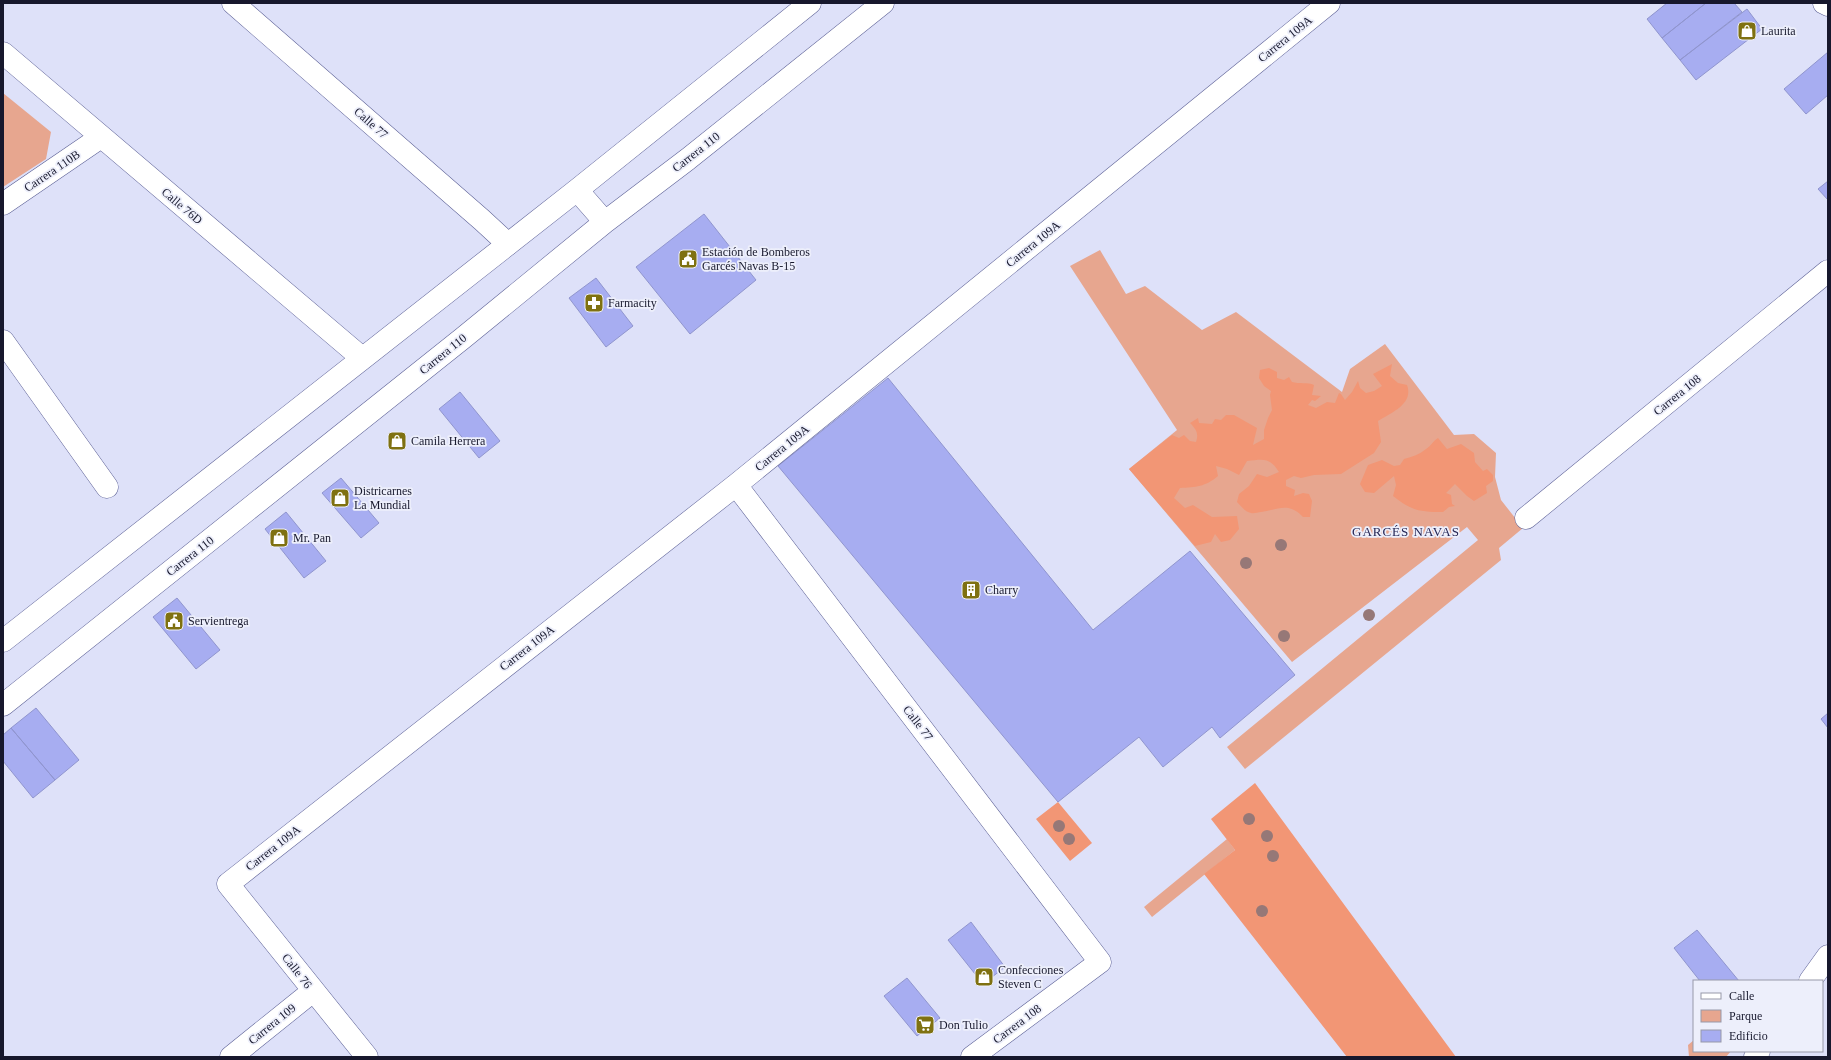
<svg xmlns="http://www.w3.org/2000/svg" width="1831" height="1060" font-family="Georgia,serif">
<rect width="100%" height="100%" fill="#dee1f9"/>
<!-- green -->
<path fill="#e7a68f" d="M 3,93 L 51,132 L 46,159 L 3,187 Z
M 1100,250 L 1126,294 L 1145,286 L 1202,330 L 1236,312 L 1342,392 L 1350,369 L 1385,344 L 1454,435 L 1474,434 L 1496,453 L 1495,477 L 1501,500 L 1523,528 L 1499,548 L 1501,560 L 1245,769 L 1227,747 L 1478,540 L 1467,527 L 1292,662 L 1129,469 L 1177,430 L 1070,266 Z
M 1227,839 L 1235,850 L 1152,917 L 1144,907 Z
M 1694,1040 L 1694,1051 L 1731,1051 L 1726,1057 L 1689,1057 L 1688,1045 Z"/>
<!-- forest -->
<path fill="#f29675" d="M 1392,364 L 1390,376 L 1398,383 L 1407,385 C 1414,404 1391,413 1378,421 L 1381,442 L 1374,453 L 1341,474 L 1314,475 L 1301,478 L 1294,476 L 1286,480 L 1286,486 L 1295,490 L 1294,496 L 1303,493 L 1309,494 L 1312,501 L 1310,517 L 1303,517 C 1289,502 1279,509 1261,512 C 1258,512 1254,514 1251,513 C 1245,512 1241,506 1237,502 L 1239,494 L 1249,486 L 1257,474 L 1267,477 L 1279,472 C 1270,457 1263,459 1247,461 L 1239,475 L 1227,469 L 1216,466 L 1218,476 C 1205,487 1196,487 1180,488 L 1174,498 L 1185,508 L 1193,505 L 1212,517 L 1237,516 L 1239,529 L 1230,540 L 1221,542 L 1215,534 L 1211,542 L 1195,546 L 1129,469 L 1172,435 L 1179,438 L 1184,435 L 1190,441 L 1196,442 C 1199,433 1196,429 1190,423 L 1198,418 L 1199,423 L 1212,424 L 1215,419 L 1221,420 L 1226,415 L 1234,415 L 1257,428 L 1253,445 L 1264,439 L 1264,430 L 1268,418 L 1272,410 L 1270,395 L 1271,391 L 1264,386 L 1259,378 L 1260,370 L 1269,368 L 1277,372 L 1277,378 L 1284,380 L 1289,377 L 1292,382 C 1299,384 1308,382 1314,385 L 1312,395 L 1321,396 L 1315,401 L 1312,400 L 1308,405 L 1316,408 L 1327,402 L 1335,403 L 1339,393 L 1341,394 L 1345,400 L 1352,392 L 1358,381 L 1360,388 L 1366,393 L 1374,391 L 1382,386 L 1373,374 Z
M 1438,438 L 1447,449 L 1461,444 L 1474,453 L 1475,462 L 1483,471 L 1487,469 L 1493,475 L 1493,481 L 1486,486 L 1487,493 L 1474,501 L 1467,496 L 1455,484 L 1446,493 L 1451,495 L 1452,504 L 1455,506 L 1449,507 L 1443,512 C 1420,512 1412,511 1393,496 L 1396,485 L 1394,476 L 1374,493 L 1365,492 L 1360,484 L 1368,465 L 1382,460 L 1394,466 L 1400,465 L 1404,459 C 1412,457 1420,454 1426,449 C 1431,446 1433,441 1438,438 Z
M 1255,783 L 1456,1057 L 1347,1057 L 1204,874 L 1235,850 L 1211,819 Z
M 1058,802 L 1092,843 L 1070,861 L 1036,819 Z"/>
<!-- building -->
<path fill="#a7adf1" stroke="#9095ce" d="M 1667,3 L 1706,3 L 1662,38 L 1647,19 Z
M 1706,3 L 1734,3 L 1742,12 L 1680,60 L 1662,38 Z
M 1747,9 L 1762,29 L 1696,80 L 1680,60 Z
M 1828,52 L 1828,95 L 1806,114 L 1784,89 Z
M 1828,181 L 1828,200 L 1818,189 Z
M 704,214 L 756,280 L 690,334 L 636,267 Z
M 596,278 L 633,326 L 606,347 L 569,298 Z
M 888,378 L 1093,630 L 1190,551 L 1295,675 L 1220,738 L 1212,727 L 1163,767 L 1139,737 L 1058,802 L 778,466 Z
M 460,392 L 500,441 L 479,458 L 439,409 Z
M 341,478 L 379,523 L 361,538 L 322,493 Z
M 286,512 L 326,561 L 304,578 L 265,529 Z
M 177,598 L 220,650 L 196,669 L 153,617 Z
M 36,708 L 79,760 L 55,780 L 11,728 Z
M 1828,713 L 1828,728 L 1821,719 Z
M 11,728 L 55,780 L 33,798 L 3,761 L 3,735 Z
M 971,922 L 1005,967 L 983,984 L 948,940 Z
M 1697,930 L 1739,981 L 1700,981 L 1674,948 Z
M 907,978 L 940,1018 L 917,1036 L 884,996 Z"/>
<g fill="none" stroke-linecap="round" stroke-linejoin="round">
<defs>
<path id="minor" d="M 233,3 L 482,220 L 508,244
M 3,53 L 362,358
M 3,204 L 101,137
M 3,341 L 107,487
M 736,485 L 1100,962 L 972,1057
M 1526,518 L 1828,271
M 231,1057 L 313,991
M 367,1057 L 228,884 L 736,485 L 1329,3"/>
<path id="tertiary" d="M 1824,3 L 1828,5
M 1810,981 L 1828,956
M 1755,1057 L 1759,1051"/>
<path id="secondary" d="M 577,190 L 605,222
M 3,641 L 577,190 L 810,3
M 3,705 L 463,338 L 605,222 L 688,159 L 883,3"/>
</defs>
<!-- minor casing -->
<use href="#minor" stroke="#5d6196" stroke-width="23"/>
<!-- tertiary casing -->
<use href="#tertiary" stroke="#5d6196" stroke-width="23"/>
<!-- secondary casing -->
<use href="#secondary" stroke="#5d6196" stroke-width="23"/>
<!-- minor -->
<use href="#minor" stroke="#fff" stroke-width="22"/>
<!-- tertiary -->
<use href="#tertiary" stroke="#fff" stroke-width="22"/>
<!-- secondary -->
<use href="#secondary" stroke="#fff" stroke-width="22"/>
</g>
<!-- trees -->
<g fill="#967877">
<circle cx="1281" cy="545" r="6"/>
<circle cx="1246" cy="563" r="6"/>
<circle cx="1369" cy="615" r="6"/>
<circle cx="1284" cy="636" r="6"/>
<circle cx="1249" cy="819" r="6"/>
<circle cx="1059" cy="826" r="6"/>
<circle cx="1267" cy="836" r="6"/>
<circle cx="1069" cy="839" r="6"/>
<circle cx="1273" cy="856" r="6"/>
<circle cx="1262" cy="911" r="6"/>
</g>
<!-- icons -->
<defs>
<symbol id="shop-square" viewBox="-11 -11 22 22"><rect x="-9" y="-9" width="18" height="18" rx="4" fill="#7f7111" stroke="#edeffb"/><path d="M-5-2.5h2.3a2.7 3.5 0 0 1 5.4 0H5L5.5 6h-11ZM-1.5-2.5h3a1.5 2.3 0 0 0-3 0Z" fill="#fff"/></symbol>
<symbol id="civic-square" viewBox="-11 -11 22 22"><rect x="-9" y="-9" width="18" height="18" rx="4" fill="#7f7111" stroke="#edeffb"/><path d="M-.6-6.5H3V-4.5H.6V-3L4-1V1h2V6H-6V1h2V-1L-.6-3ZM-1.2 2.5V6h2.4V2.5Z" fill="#fff"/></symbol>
<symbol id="pharmacy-square" viewBox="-11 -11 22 22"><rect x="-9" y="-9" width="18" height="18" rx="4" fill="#7f7111" stroke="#edeffb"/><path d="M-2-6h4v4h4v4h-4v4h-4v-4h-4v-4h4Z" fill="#fff"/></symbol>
<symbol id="building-square" viewBox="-11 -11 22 22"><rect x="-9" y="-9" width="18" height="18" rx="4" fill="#7f7111" stroke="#edeffb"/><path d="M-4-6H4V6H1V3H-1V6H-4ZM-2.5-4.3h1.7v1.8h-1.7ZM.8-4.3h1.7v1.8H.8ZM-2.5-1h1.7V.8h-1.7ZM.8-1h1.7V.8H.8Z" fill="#fff"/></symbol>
<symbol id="supermarket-square" viewBox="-11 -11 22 22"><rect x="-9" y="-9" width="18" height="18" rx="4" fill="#7f7111" stroke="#edeffb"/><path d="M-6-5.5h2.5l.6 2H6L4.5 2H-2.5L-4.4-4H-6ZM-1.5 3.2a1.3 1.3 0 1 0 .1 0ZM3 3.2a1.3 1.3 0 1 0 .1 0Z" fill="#fff"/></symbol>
</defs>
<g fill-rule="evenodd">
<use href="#shop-square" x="1736" y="20" width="22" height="22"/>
<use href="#civic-square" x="677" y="248" width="22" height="22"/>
<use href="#pharmacy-square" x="583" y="292" width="22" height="22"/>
<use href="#shop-square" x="386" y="430" width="22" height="22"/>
<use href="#shop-square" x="329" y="487" width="22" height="22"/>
<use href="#shop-square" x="268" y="527" width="22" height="22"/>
<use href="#building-square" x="960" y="579" width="22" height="22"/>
<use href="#civic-square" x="163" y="610" width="22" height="22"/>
<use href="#shop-square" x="973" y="966" width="22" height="22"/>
<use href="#supermarket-square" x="914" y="1014" width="22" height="22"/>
</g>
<g text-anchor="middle" stroke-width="3.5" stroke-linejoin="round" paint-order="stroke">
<!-- poi labels -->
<g font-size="12" fill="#17182d" stroke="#edeffb" text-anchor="start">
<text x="1761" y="35">Laurita</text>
<text x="702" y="256">Estación de Bomberos<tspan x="702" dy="14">Garcés Navas B-15</tspan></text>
<text x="608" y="307">Farmacity</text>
<text x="411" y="445">Camila Herrera</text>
<text x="354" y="495">Districarnes<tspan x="354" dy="14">La Mundial</tspan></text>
<text x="293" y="542">Mr. Pan</text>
<text x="985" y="594">Charry</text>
<text x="188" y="625">Servientrega</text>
<text x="998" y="974">Confecciones<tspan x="998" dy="14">Steven C</tspan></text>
<text x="939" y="1029">Don Tulio</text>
</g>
<!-- street labels -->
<g font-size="12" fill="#17182d" stroke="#edeffb">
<text transform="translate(1285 39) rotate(-39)" y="4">Carrera 109A</text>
<text transform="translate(371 123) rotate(41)" y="4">Calle 77</text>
<text transform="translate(696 152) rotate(-38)" y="4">Carrera 110</text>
<text transform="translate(52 171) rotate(-34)" y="4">Carrera 110B</text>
<text transform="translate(182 206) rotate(40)" y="4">Calle 76D</text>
<text transform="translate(1033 244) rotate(-39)" y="4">Carrera 109A</text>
<text transform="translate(443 354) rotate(-39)" y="4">Carrera 110</text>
<text transform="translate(1677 395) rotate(-39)" y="4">Carrera 108</text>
<text transform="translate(782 448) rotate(-39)" y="4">Carrera 109A</text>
<text transform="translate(190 556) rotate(-38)" y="4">Carrera 110</text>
<text transform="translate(527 648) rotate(-38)" y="4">Carrera 109A</text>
<text transform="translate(918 723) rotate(52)" y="4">Calle 77</text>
<text transform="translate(273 848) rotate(-38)" y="4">Carrera 109A</text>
<text transform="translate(297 971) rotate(52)" y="4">Calle 76</text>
<text transform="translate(272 1024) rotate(-39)" y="4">Carrera 109</text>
<text transform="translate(1017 1024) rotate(-37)" y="4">Carrera 108</text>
</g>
<!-- neighbourhood labels -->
<g font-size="13" letter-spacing="1" fill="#252554" stroke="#edeffb">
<text x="1406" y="536">GARCÉS NAVAS</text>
</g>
</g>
<!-- border -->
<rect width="1831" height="1060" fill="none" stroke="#17182d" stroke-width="8"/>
<!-- legend -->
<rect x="1693" y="980" width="130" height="72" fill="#edeffb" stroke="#9799a9"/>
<rect x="1701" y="993" width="20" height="6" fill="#ffffff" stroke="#9799a9"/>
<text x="1729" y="1000" font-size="12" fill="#17182d">Calle</text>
<rect x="1701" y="1010" width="20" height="12" fill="#e7a68f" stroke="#9799a9"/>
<text x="1729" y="1020" font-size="12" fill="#17182d">Parque</text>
<rect x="1701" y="1030" width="20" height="12" fill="#a7adf1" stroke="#9799a9"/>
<text x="1729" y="1040" font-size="12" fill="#17182d">Edificio</text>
</svg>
